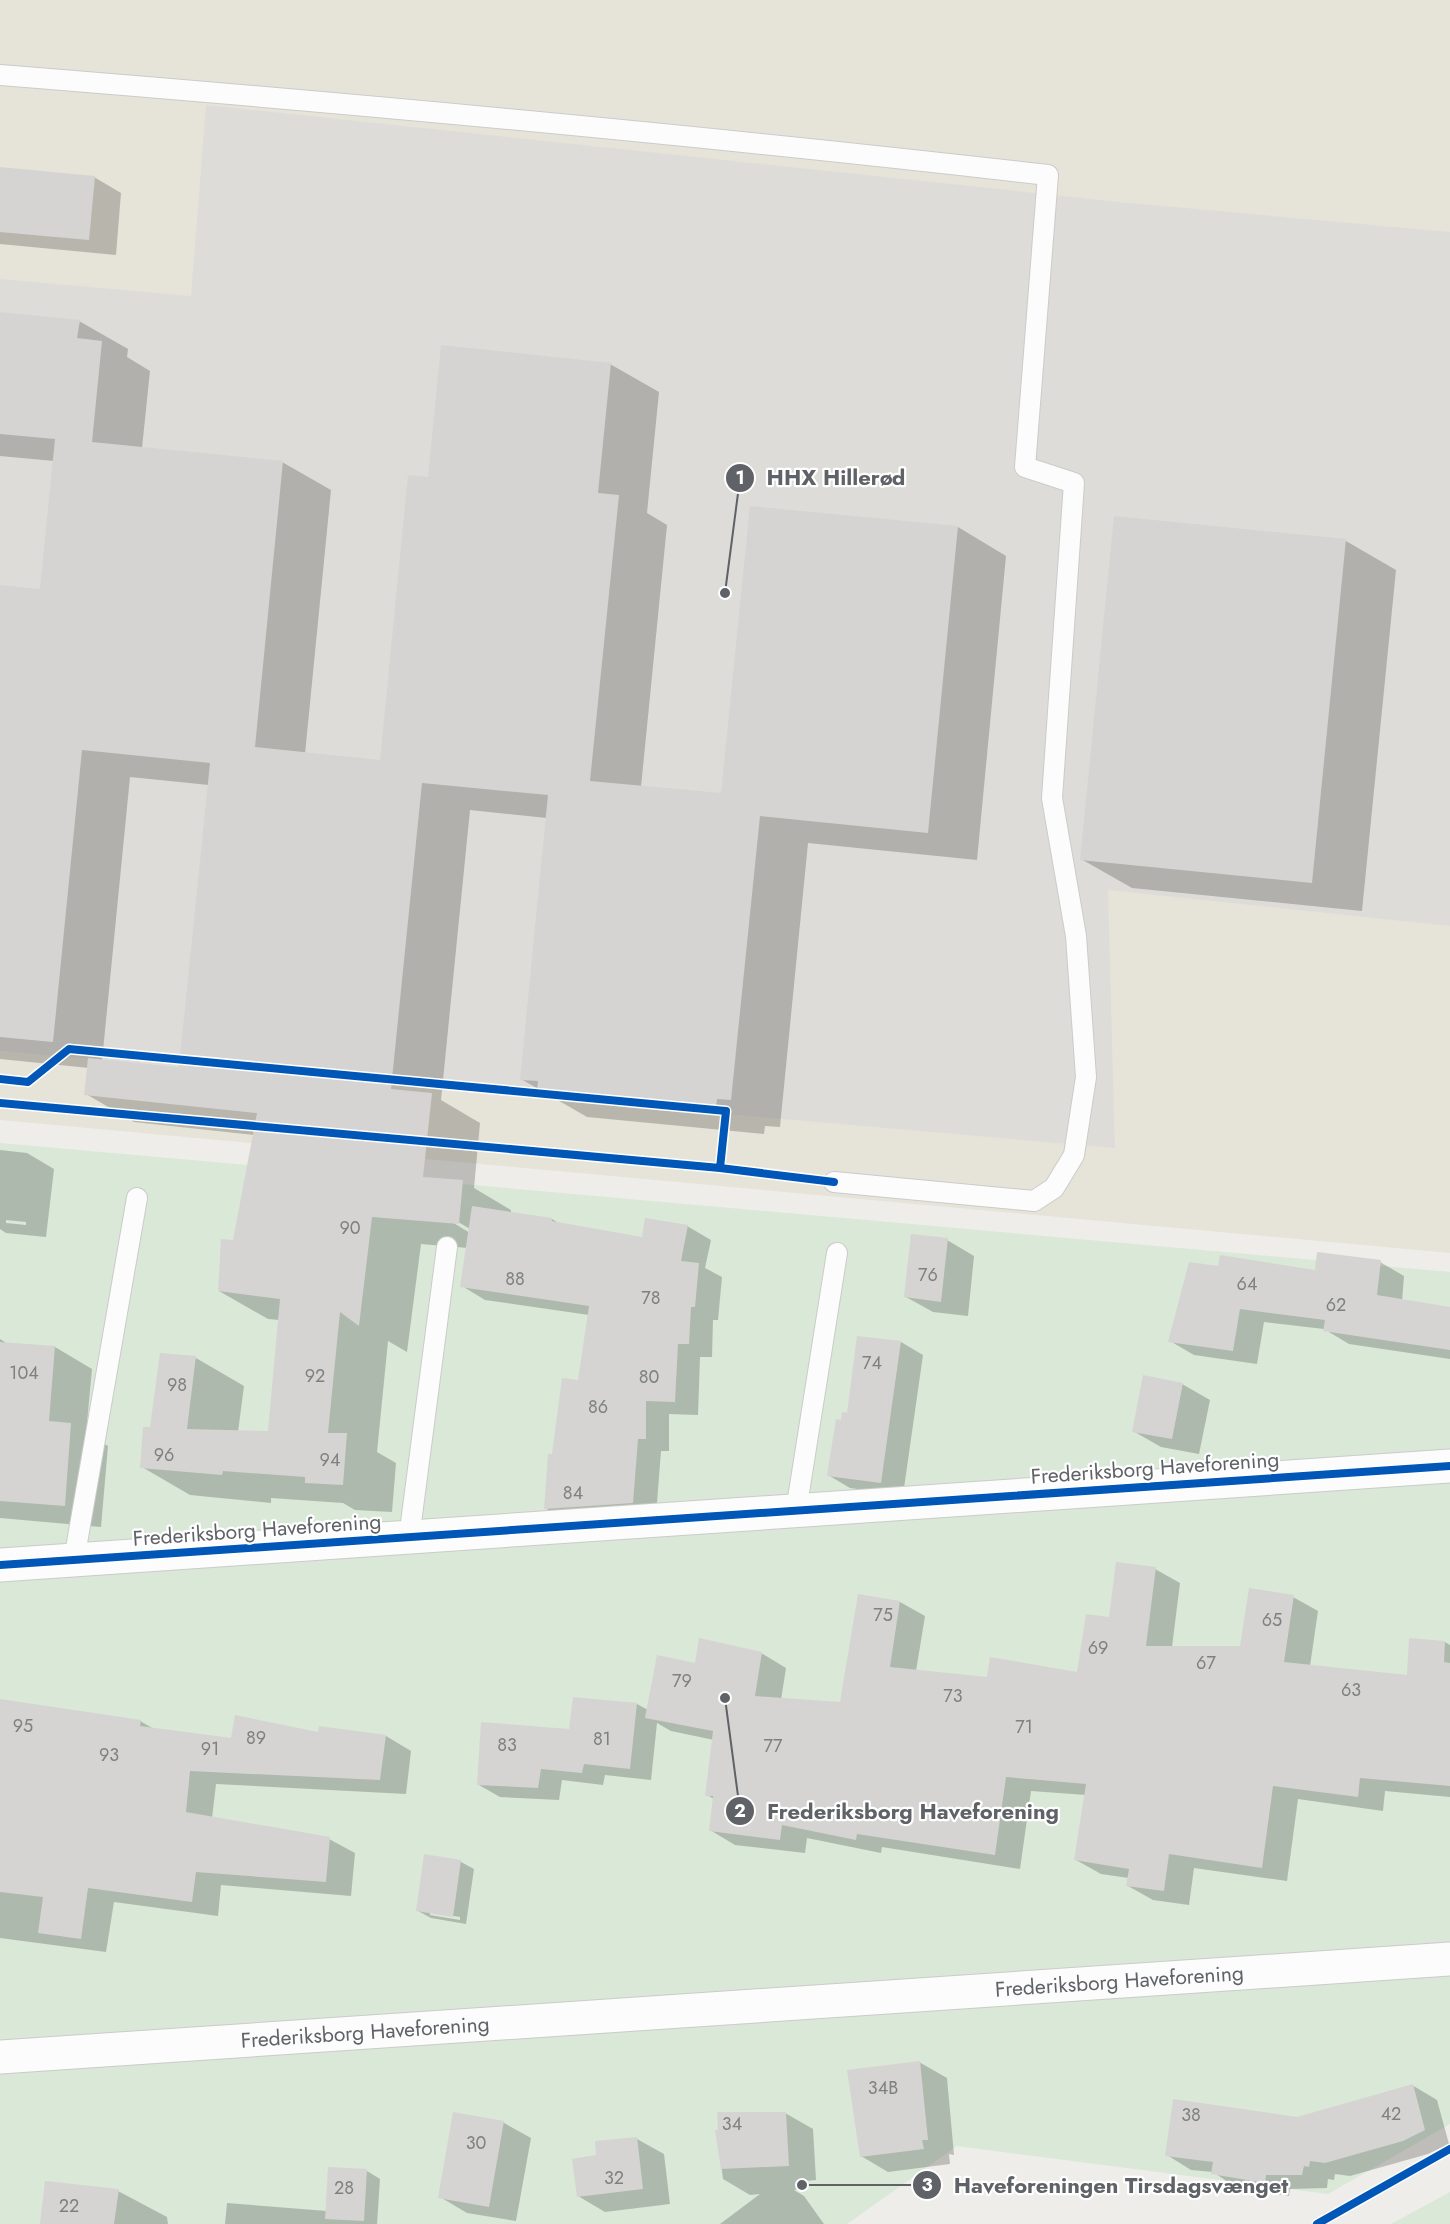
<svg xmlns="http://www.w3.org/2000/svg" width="1450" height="2224" font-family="Jost,sans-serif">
<rect width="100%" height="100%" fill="#eeede9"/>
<!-- commercial -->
<path fill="#e6e4d8" d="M 0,0 L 1450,0 L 1450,1253 L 0,1120 Z"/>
<!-- education -->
<path fill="#dedcd8" d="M 206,105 L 1130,203 L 1450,232 L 1450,926 L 1108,890 L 1115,1148 L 0,1051 L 0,279 L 191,296 Z"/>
<!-- green -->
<path fill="#d9e8d7" d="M 0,1143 L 1450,1272 L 1450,2124 L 1328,2194 L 957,2146 L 847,2224 L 0,2224 Z
M 1450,2192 L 1450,2224 L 1391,2224 Z"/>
<!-- shadow -->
<path fill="#0003" fill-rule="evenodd" d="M 0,168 L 94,177 L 121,193 L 116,255 L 0,244 Z
M 0,313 L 79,321 L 128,349 L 127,357 L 150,371 L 142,448 L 282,462 L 331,490 L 305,754 L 382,761 L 430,478 L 610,364 L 659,392 L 647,513 L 667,525 L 641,787 L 722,795 L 958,527 L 1006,556 L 977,860 L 808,843 L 780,1127 L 765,1126 L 764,1134 L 587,1117 L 521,1079 L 547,818 L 470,810 L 441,1100 L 480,1123 L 474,1188 L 511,1210 L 511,1214 L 552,1219 L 560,1224 L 644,1238 L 687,1226 L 711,1240 L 705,1268 L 722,1277 L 718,1320 L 713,1320 L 712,1357 L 700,1357 L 698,1415 L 669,1414 L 669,1451 L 661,1451 L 656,1516 L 568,1521 L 545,1508 L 553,1456 L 579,1382 L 589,1315 L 485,1300 L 462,1286 L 468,1248 L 421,1244 L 407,1352 L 388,1341 L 377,1452 L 396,1463 L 392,1512 L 355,1510 L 343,1503 L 271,1498 L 271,1503 L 190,1495 L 142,1467 L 151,1429 L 196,1358 L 244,1386 L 238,1432 L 269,1433 L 280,1320 L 268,1319 L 219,1291 L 235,1242 L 254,1135 L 134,1122 L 86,1094 L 89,1068 L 0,1059 L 0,587 L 41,590 L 54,461 L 0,456 ZM 130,777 L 209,785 L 181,1069 L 102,1061 ZM 453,1219 L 470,1229 L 470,1233 L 452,1222 Z
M 1346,541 L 1396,570 L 1362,911 L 1132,888 L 1081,859 Z
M 0,1150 L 27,1153 L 54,1169 L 46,1237 L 6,1233 L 0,1229 ZM 6,1220 L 26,1222 L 26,1225 L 6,1223 Z
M 947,1240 L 974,1256 L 968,1316 L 933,1312 L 906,1297 Z
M 1380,1262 L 1404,1276 L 1402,1301 L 1450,1309 L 1450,1359 L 1349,1344 L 1324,1329 L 1264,1322 L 1257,1364 L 1194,1355 L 1170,1341 L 1220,1267 L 1316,1272 Z
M 0,1339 L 8,1344 L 55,1347 L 92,1369 L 86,1434 L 108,1446 L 101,1527 L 0,1518 Z
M 901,1342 L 923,1355 L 903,1495 L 850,1488 L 828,1475 L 842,1421 Z
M 1182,1384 L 1210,1400 L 1199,1454 L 1161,1447 L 1133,1431 Z
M 1155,1569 L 1180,1583 L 1172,1647 L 1242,1647 L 1293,1597 L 1318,1611 L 1310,1666 L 1408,1677 L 1445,1642 L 1450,1645 L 1450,1797 L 1385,1791 L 1383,1811 L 1298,1799 L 1287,1881 L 1194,1868 L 1189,1905 L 1153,1900 L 1128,1886 L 1129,1878 L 1101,1874 L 1076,1860 L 1086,1795 L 1031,1791 L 1020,1869 L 882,1847 L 881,1853 L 807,1838 L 805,1853 L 735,1845 L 710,1830 L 714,1799 L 707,1795 L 714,1740 L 671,1731 L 657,1723 L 651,1780 L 605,1775 L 603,1785 L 562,1780 L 559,1800 L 500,1797 L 479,1785 L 570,1730 L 637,1704 L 648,1710 L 696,1665 L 761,1653 L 786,1668 L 781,1700 L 842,1704 L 859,1596 L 900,1602 L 925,1616 L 916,1671 L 988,1679 L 1079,1674 L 1110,1619 Z
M 0,1701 L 140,1721 L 154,1729 L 233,1739 L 320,1734 L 320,1727 L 386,1736 L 411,1751 L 406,1794 L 216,1784 L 212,1818 L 329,1839 L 355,1853 L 351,1896 L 221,1885 L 218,1916 L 114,1902 L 106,1952 L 0,1938 Z
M 426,1856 L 461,1862 L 474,1869 L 466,1924 L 431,1918 L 418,1911 ZM 430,1912 L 460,1917 L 460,1920 L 430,1915 Z
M 919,2062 L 947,2078 L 954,2155 L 949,2154 L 950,2164 L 888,2172 L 861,2156 Z
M 1412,2085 L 1437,2100 L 1449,2144 L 1428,2154 L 1350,2176 L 1335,2174 L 1334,2180 L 1328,2179 L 1327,2188 L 1290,2189 L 1289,2196 L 1237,2188 L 1213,2172 L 1191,2170 L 1167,2155 Z
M 785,2113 L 813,2129 L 816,2180 L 795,2182 L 800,2189 L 794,2190 L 804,2196 L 824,2224 L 720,2224 L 760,2194 L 750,2195 L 723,2179 L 717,2132 Z
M 454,2114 L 504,2123 L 531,2138 L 516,2221 L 467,2213 L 440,2197 Z
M 637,2139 L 664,2154 L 670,2204 L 605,2212 L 578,2196 L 598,2157 Z
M 367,2171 L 380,2179 L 377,2224 L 225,2224 L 227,2203 L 327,2211 Z
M 118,2191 L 167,2217 L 168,2224 L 42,2224 Z"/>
<!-- building -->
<path fill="#d5d4d2" d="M 0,167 L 95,176 L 89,240 L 0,232 Z
M 0,312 L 80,320 L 77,338 L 102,341 L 92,442 L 283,461 L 255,747 L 380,760 L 408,475 L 428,477 L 441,345 L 611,363 L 598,493 L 619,495 L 590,781 L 721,793 L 750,506 L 958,526 L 928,833 L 760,816 L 731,1100 L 717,1099 L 716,1107 L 537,1090 L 538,1081 L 520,1080 L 548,795 L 422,783 L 391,1089 L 432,1093 L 423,1177 L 463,1180 L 459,1224 L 372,1217 L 359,1326 L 340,1312 L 328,1433 L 347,1433 L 343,1485 L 305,1483 L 305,1477 L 223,1471 L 222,1475 L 140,1468 L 143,1427 L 150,1427 L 160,1353 L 196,1356 L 187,1429 L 268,1431 L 280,1299 L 218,1291 L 221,1239 L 233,1240 L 257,1113 L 84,1095 L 88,1058 L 179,1067 L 210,763 L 82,750 L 53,1042 L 0,1037 L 0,585 L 40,589 L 55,439 L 0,434 Z
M 1114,516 L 1346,539 L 1312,883 L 1080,860 Z
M 472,1206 L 552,1218 L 552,1221 L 642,1237 L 645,1218 L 688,1225 L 681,1261 L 699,1263 L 695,1307 L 691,1307 L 689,1344 L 678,1344 L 675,1402 L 646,1401 L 646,1439 L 638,1439 L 633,1503 L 544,1509 L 548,1454 L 552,1454 L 562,1378 L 578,1380 L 589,1306 L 460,1287 Z
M 911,1234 L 948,1238 L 941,1302 L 904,1297 Z
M 1317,1252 L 1381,1260 L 1377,1295 L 1450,1307 L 1450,1350 L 1323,1331 L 1325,1320 L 1240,1309 L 1233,1351 L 1168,1342 L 1189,1262 L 1218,1266 L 1220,1255 L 1315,1270 Z
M 857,1336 L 901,1341 L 881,1483 L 827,1476 L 836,1419 L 841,1420 L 842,1412 L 847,1413 Z
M 0,1342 L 55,1346 L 49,1421 L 71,1423 L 65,1506 L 0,1501 Z
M 1143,1375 L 1183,1383 L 1172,1439 L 1132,1432 Z
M 1116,1562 L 1156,1567 L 1146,1646 L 1240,1646 L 1249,1588 L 1294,1595 L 1284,1662 L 1407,1675 L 1409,1638 L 1445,1641 L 1444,1662 L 1450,1663 L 1450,1786 L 1360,1778 L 1358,1797 L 1273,1786 L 1262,1868 L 1169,1854 L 1164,1891 L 1126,1886 L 1129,1869 L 1074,1860 L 1086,1784 L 1006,1777 L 995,1855 L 857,1834 L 856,1840 L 782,1825 L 780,1840 L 709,1831 L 713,1796 L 705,1796 L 713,1731 L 645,1718 L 657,1655 L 695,1663 L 699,1638 L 762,1652 L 755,1696 L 840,1702 L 858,1594 L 900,1601 L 890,1667 L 987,1677 L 990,1657 L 1077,1672 L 1086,1614 L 1109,1617 Z
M 573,1697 L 637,1703 L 630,1769 L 584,1764 L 582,1773 L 541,1769 L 538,1788 L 477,1785 L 481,1722 L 569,1729 Z
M 0,1699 L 141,1720 L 140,1726 L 231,1738 L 235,1715 L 318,1732 L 319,1726 L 386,1735 L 380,1780 L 190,1771 L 186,1812 L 330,1837 L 326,1882 L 196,1872 L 192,1902 L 88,1888 L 81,1939 L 38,1933 L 43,1897 L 0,1892 Z
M 424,1854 L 461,1860 L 453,1917 L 416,1911 Z
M 920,2061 L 928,2140 L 922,2140 L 924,2149 L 860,2157 L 847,2070 Z
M 1413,2084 L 1425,2130 L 1403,2141 L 1325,2163 L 1310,2161 L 1309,2167 L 1304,2166 L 1302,2175 L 1266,2175 L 1265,2183 L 1211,2174 L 1213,2162 L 1165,2156 L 1173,2099 L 1297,2117 Z
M 453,2112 L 504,2121 L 489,2207 L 438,2198 Z
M 717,2112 L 786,2112 L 789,2166 L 721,2169 L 715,2130 L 718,2130 Z
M 637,2137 L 643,2189 L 577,2197 L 572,2159 L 596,2155 L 595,2141 Z
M 328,2167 L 367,2169 L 364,2221 L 325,2219 Z
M 45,2181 L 119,2189 L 114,2224 L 40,2224 Z"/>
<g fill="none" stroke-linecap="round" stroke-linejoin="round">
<defs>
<path id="lane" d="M 0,75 C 350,103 699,135 1048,175 L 1025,467 L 1074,483 L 1052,798 L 1076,936 L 1086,1077 L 1074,1155 L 1054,1188 L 1034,1201 L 834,1182
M 796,1511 L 837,1253
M 409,1538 L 447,1247
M 74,1560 L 137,1198"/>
<g id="street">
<path d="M 0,1565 L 1450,1466"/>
<path id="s1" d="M 0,2057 L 1450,1959"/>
</g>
</defs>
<!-- lane casing -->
<use href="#lane" stroke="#cbcbca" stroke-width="22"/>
<!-- street casing -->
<use href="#street" stroke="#cbcbca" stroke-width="35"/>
<!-- lane -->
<use href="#lane" stroke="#fcfcfc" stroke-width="20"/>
<!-- street -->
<use href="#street" stroke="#fcfcfc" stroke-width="33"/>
<defs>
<path id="cycleway" d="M 0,1079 L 28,1082 L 69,1049 L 726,1111 L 720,1168
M 0,1103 L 720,1168 L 834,1182
M 0,1565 L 1450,1466
M 1317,2224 L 1450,2149"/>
</defs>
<!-- cycleway casing -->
<use href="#cycleway" stroke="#fff" stroke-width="11"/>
<!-- cycleway -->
<use href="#cycleway" stroke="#0057b8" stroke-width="8"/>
</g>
<g text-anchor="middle" stroke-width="4.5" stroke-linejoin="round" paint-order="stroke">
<!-- number labels -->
<g font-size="18" fill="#7e8082">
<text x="350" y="1234">90</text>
<text x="928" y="1281">76</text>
<text x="515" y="1285">88</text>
<text x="1247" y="1290">64</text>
<text x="651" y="1304">78</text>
<text x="1336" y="1311">62</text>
<text x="872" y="1369">74</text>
<text x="24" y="1379">104</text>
<text x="315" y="1382">92</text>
<text x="649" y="1383">80</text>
<text x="177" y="1391">98</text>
<text x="598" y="1413">86</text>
<text x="164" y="1461">96</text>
<text x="330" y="1466">94</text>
<text x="573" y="1499">84</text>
<text x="883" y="1621">75</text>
<text x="1272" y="1626">65</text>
<text x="1098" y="1654">69</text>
<text x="1206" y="1669">67</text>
<text x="682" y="1687">79</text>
<text x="1351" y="1696">63</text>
<text x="953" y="1702">73</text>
<text x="23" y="1732">95</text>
<text x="1024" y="1733">71</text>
<text x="256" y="1744">89</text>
<text x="602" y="1745">81</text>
<text x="507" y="1751">83</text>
<text x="773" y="1752">77</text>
<text x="210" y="1755">91</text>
<text x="109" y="1761">93</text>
<text x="883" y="2094">34B</text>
<text x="1391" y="2120">42</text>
<text x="1191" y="2121">38</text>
<text x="732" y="2130">34</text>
<text x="476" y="2149">30</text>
<text x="614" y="2184">32</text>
<text x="344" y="2194">28</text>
<text x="69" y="2212">22</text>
</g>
<!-- street labels -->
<g font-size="21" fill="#5f6266" stroke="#fff">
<text transform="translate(1155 1468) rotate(-4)" y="7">Frederiksborg Haveforening</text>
<text transform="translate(257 1530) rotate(-4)" y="7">Frederiksborg Haveforening</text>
<text dy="7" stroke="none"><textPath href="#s1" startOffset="1122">Frederiksborg Haveforening</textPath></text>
<text dy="7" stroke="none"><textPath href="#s1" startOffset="366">Frederiksborg Haveforening</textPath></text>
</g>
</g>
<!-- callouts -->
<path fill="none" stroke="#5f6266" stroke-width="2" d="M725 593L740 478M725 1698L740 1811M802 2185L927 2185"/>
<g fill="#5f6266" stroke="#fff" stroke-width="2">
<circle cx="725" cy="593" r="6"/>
<circle cx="725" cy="1698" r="6"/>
<circle cx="802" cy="2185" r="6"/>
<circle cx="740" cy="478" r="15"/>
<circle cx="740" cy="1811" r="15"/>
<circle cx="927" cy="2185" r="15"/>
</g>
<g font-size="18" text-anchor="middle" font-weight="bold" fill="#fff">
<text x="740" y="484">1</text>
<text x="740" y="1817">2</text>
<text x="927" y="2191">3</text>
</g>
<g font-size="22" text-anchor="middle" font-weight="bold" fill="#5f6266" stroke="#fff" stroke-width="4.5" stroke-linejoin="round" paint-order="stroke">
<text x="836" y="485">HHX Hillerød</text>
<text x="913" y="1819">Frederiksborg Haveforening</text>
<text x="1121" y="2193">Haveforeningen Tirsdagsvænget</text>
</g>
</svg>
